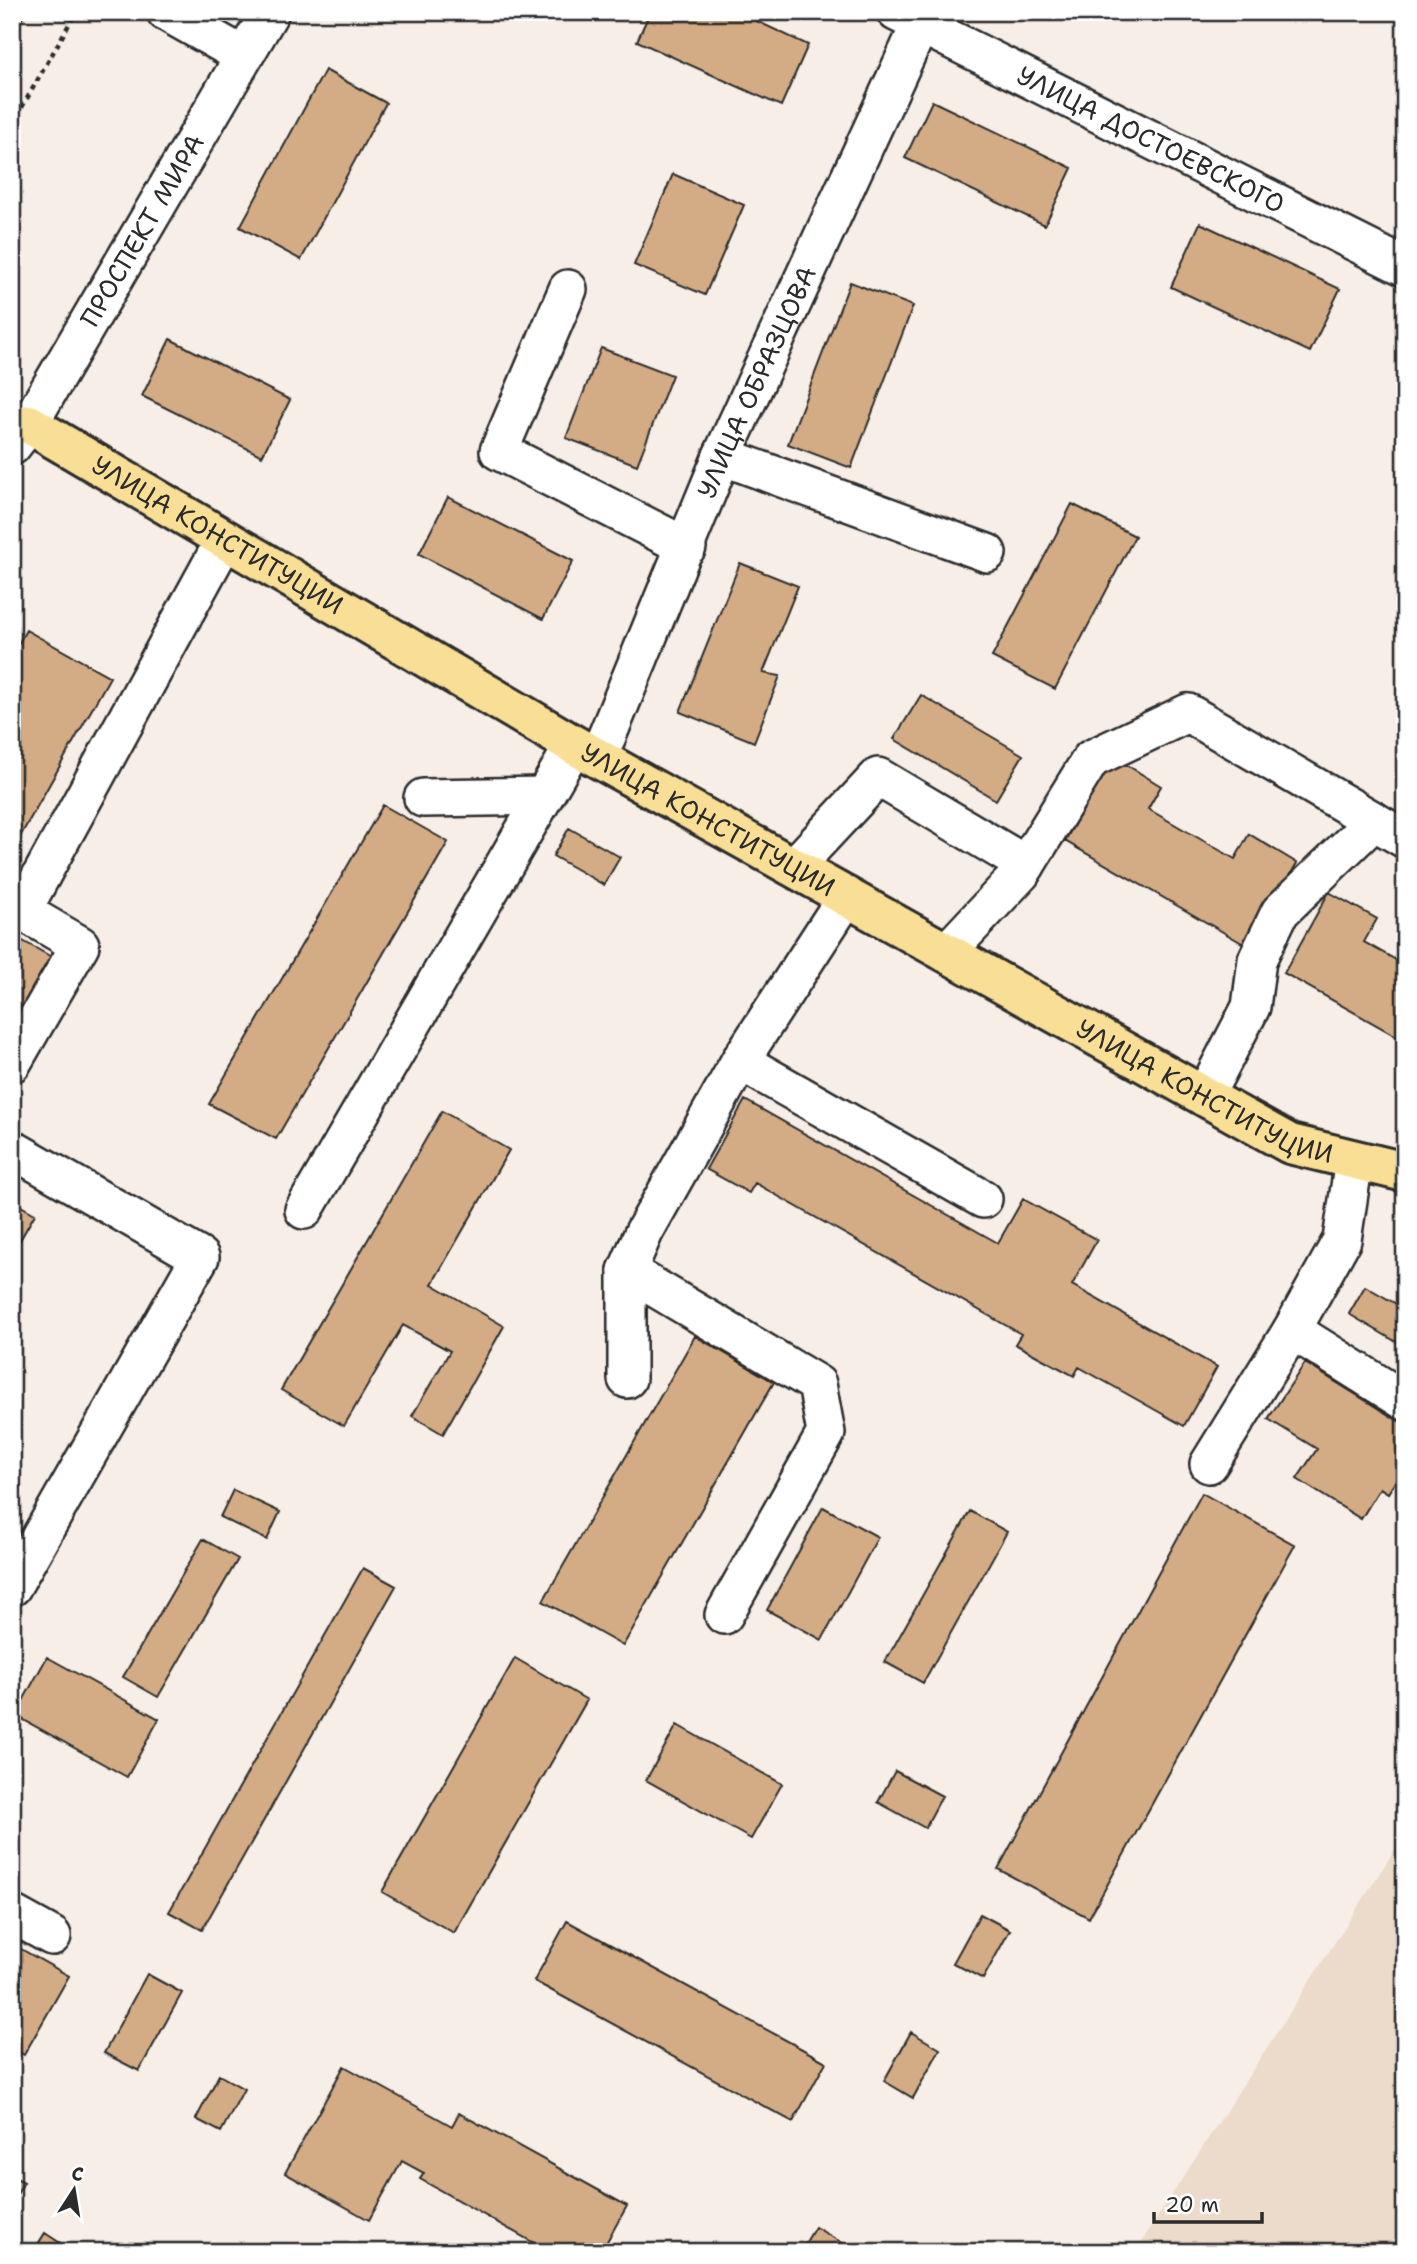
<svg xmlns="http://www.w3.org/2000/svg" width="1417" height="2264" font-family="'Shantell Sans',sans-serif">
<rect width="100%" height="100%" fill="#f6eee7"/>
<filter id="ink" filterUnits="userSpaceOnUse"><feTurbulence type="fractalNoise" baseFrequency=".0143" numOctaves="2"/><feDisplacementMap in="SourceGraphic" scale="14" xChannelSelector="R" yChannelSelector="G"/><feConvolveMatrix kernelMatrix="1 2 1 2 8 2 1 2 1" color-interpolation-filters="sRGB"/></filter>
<g filter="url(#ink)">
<!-- built -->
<path fill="#ecdaca" d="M 1405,1834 L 1405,2252 L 1135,2252 Z"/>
<!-- building -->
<path fill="#d3ac85" stroke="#2b2b2b" stroke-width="2" d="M 12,12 L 26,12 L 12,36 Z
M 650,12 L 737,12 L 808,45 L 781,106 L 637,41 Z
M 325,70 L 386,103 L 301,260 L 240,227 Z
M 932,101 L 1072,168 L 1045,225 L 905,158 Z
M 673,174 L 744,205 L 705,295 L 634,265 Z
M 1200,223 L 1340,289 L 1310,352 L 1171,287 Z
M 850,282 L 913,306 L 851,468 L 788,444 Z
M 170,339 L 290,400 L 262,456 L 142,396 Z
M 601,348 L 672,375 L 637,465 L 566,438 Z
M 448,497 L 573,561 L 543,619 L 419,554 Z
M 1072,504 L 1135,536 L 1055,689 L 992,657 Z
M 740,563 L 798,586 L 763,673 L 780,676 L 754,742 L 680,712 Z
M 26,630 L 110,677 L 12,851 L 12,655 Z
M 921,695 L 1023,755 L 996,800 L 894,739 Z
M 1112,756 L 1161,786 L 1148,809 L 1235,859 L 1249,834 L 1297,863 L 1249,947 L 1065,841 Z
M 383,805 L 448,842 L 276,1139 L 209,1104 Z
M 569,828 L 620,857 L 604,885 L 553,856 Z
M 1329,892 L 1377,919 L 1364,942 L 1405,965 L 1405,1041 L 1284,973 Z
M 12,935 L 57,960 L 12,1028 Z
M 745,1100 L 998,1243 L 1023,1199 L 1097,1240 L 1072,1285 L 1217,1367 L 1184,1426 L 1079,1367 L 1074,1376 L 1015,1344 L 1021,1334 L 755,1183 L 749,1193 L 706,1169 Z
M 442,1111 L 509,1150 L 432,1284 L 504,1326 L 443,1434 L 412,1416 L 450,1351 L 403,1325 L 344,1426 L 281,1390 Z
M 12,1201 L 35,1214 L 12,1254 Z
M 1365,1286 L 1405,1309 L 1405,1347 L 1349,1314 Z
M 695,1336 L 774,1382 L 623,1646 L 543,1601 Z
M 1305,1363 L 1405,1425 L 1405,1466 L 1388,1493 L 1380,1488 L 1361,1519 L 1297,1479 L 1317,1449 L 1268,1419 Z
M 233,1490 L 280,1512 L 267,1540 L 220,1517 Z
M 1202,1493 L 1295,1545 L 1089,1918 L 998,1869 Z
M 823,1507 L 878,1537 L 822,1640 L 767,1610 Z
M 970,1511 L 1007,1532 L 923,1683 L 885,1662 Z
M 203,1539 L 238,1559 L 158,1697 L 123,1677 Z
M 363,1568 L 396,1586 L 202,1930 L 169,1912 Z
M 47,1657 L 159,1719 L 127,1777 L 15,1715 Z
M 515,1658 L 587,1700 L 454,1933 L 382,1892 Z
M 677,1725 L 782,1784 L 751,1839 L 646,1780 Z
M 895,1771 L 942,1796 L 925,1828 L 878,1802 Z
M 980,1914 L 1010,1930 L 983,1979 L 953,1963 Z
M 567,1921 L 826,2062 L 793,2122 L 534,1981 Z
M 12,1944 L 69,1976 L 24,2055 L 12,2048 Z
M 147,1974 L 182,1993 L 139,2071 L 104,2053 Z
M 911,2032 L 940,2049 L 913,2098 L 884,2081 Z
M 344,2066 L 452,2126 L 459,2113 L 627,2206 L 601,2252 L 550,2252 L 420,2179 L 424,2173 L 402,2161 L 369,2220 L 285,2173 Z
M 219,2075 L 244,2089 L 221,2132 L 196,2119 Z
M 12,2176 L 24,2182 L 12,2203 Z
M 815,2227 L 858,2252 L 800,2252 Z
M 45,2233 L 74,2252 L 33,2252 Z"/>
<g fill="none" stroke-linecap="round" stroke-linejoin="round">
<defs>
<g id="minor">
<path d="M 166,12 L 244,56"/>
<path id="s1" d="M 896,12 L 1405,267"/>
<path d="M 568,289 L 499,451 L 687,547"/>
<path id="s2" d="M 12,446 L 29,424 L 270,12"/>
<path d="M 722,456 L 987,553"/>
<path id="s3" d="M 598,758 L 722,456 L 926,12"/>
<path d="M 423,798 L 544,796"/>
<path d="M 794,867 L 878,777 L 1026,865"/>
<path d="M 946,953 L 1021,873 L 1091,759 L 1188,713 L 1405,839"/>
<path d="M 740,1061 L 983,1199"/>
<path d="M 12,1063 L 80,945 L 22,911 L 224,541"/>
<path d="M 1204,1097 L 1251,1007 L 1257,960 L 1280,912 L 1374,821"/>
<path d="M 12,1149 L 200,1257 L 12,1587"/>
<path d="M 1354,1160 L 1342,1240 L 1292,1330 L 1405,1401"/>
<path d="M 304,1210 L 574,745"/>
<path d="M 627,1271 L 817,1384 L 826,1433 L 724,1615"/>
<path d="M 627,1379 L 627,1271 L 644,1232 L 740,1061 L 847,896"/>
<path d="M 1209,1464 L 1292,1330"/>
<path d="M 12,1914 L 52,1936"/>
</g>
<g id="major">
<path id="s4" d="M 29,424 L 574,745 L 1290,1144 L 1405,1172"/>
</g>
</defs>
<!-- minor casing -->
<use href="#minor" stroke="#2b2b2b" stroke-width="42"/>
<!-- major casing -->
<use href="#major" stroke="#2b2b2b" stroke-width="44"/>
<!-- path -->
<path stroke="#2b2b2b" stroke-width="4.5" stroke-dasharray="5 5" stroke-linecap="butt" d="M 12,125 L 76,12"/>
<!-- minor -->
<use href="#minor" stroke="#fff" stroke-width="37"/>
<!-- major -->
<use href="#major" stroke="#f9df96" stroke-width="38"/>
</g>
</g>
<g text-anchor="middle" stroke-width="5" stroke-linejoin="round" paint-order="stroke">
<!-- street labels -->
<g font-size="26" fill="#2b2b2b" stroke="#fff">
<text dy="9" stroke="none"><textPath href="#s1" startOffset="285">УЛИЦА ДОСТОЕВСКОГО</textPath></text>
<text dy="9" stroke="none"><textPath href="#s2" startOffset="252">ПРОСПЕКТ МИРА</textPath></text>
<text dy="9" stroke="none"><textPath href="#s3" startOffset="408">УЛИЦА ОБРАЗЦОВА</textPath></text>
<text dy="9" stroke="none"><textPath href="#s4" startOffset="219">УЛИЦА КОНСТИТУЦИИ</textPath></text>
<text dy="9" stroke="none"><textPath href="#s4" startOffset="786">УЛИЦА КОНСТИТУЦИИ</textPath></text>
<text dy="9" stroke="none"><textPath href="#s4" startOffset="1353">УЛИЦА КОНСТИТУЦИИ</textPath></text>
</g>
</g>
<!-- margin -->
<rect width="1417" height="2264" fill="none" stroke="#fff" stroke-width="42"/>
<rect x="21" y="21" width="1375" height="2222" fill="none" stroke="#2b2b2b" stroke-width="2.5" filter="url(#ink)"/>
<!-- north arrow -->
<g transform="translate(74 2190) rotate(12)" stroke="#ffffff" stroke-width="5" paint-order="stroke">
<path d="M0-5L12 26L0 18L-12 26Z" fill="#2b2b2b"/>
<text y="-10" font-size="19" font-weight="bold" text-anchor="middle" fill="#2b2b2b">С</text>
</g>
<!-- scale -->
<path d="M1154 2212v10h108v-10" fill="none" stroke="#2b2b2b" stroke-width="3.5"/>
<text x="1165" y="2212" font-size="21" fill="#2b2b2b" stroke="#ffffff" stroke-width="5" paint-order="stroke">20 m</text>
</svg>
